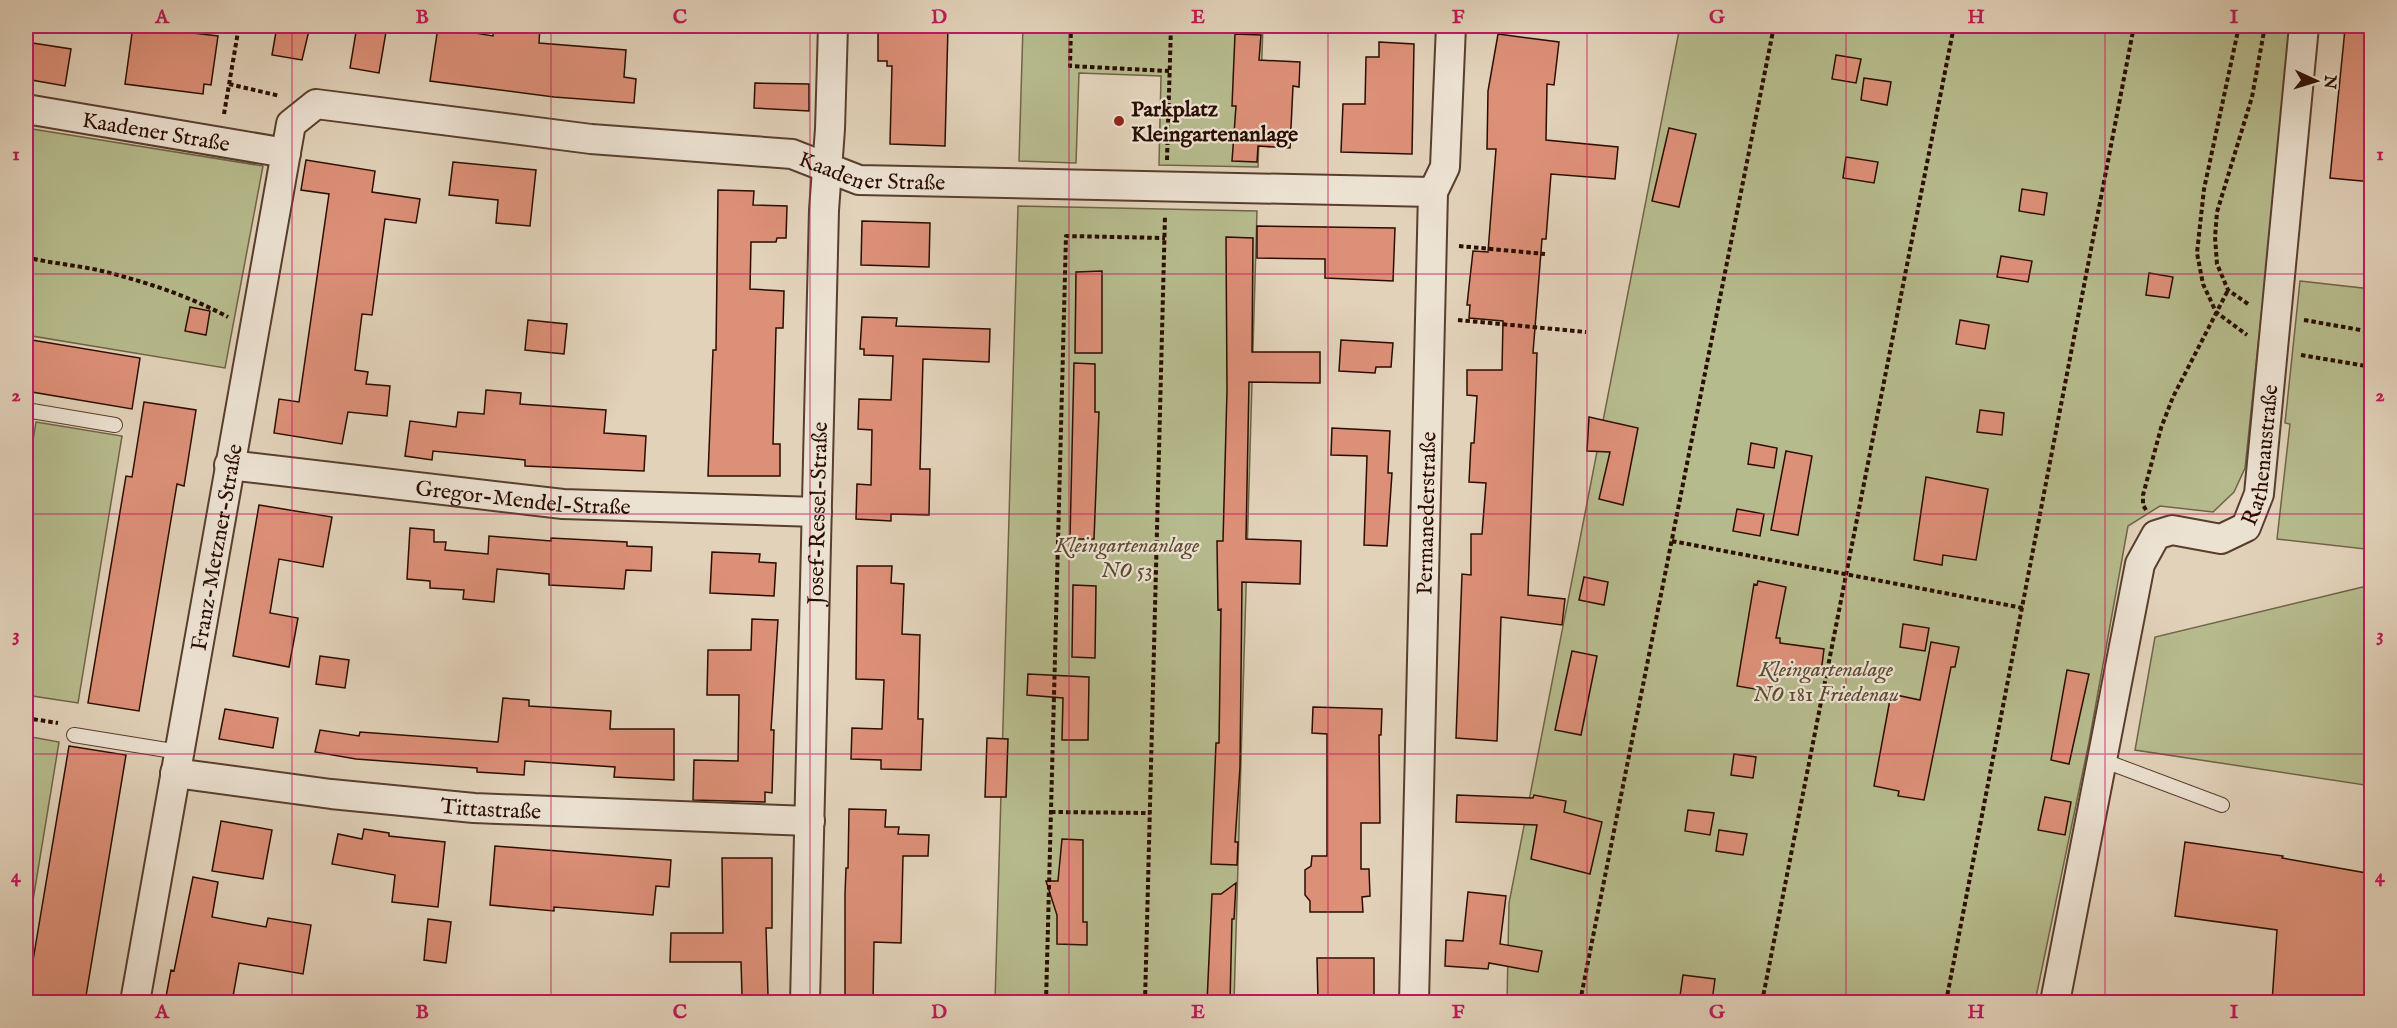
<svg xmlns="http://www.w3.org/2000/svg" width="2397" height="1028" font-family="'IM FELL English',serif">
<rect width="100%" height="100%" fill="#e2d2ba"/>
<filter id="stains"><feTurbulence type="fractalNoise" baseFrequency=".00333" numOctaves="4"/><feColorMatrix values="0 0 0 0 .2 0 0 0 0 .09 0 0 0 0 .02 0 0 0 .5 -.17"/></filter>
<radialGradient id="worn" r=".72"><stop offset=".6" stop-color="#630" stop-opacity="0"/><stop offset="1" stop-color="#630" stop-opacity=".3"/></radialGradient>
<!-- green -->
<path fill="#b6bb8d" stroke="#706446" stroke-width="1.5" d="M 1023,26 L 1263,26 L 1258,167 L 1159,165 L 1161,76 L 1079,73 L 1076,163 L 1019,161 Z
M 1680,26 L 2292,26 L 2245,468 L 2234,492 L 2213,512 L 2160,506 L 2128,526 L 2089,742 L 2035,1002 L 1507,1002 L 1509,903 Z
M 26,128 L 263,166 L 225,368 L 26,335 Z
M 1018,206 L 1257,211 L 1234,1002 L 995,1002 Z
M 2300,281 L 2371,289 L 2372,497 L 2365,549 L 2277,539 L 2290,424 L 2285,423 Z
M 36,422 L 122,436 L 78,703 L 26,695 L 26,483 Z
M 2371,585 L 2371,786 L 2135,750 L 2155,637 Z
M 26,736 L 59,742 L 26,943 Z"/>
<!-- building -->
<path fill="#dd9078" stroke="#2b0d00" stroke-width="1.5" d="M 133,26 L 218,36 L 211,85 L 204,84 L 203,94 L 125,84 Z
M 277,26 L 310,26 L 302,60 L 272,55 Z
M 357,26 L 387,26 L 379,73 L 350,68 Z
M 494,26 L 540,26 L 539,43 L 626,50 L 624,77 L 636,79 L 634,103 L 554,97 L 430,81 L 438,27 L 493,36 Z
M 922,26 L 948,26 L 945,146 L 890,144 L 892,66 L 887,66 L 887,61 L 878,61 L 878,33 L 922,33 Z
M 2345,29 L 2372,32 L 2372,182 L 2330,178 Z
M 1235,34 L 1261,35 L 1259,60 L 1300,62 L 1299,87 L 1293,86 L 1290,148 L 1258,146 L 1257,162 L 1232,161 L 1236,106 L 1232,106 Z
M 1498,34 L 1559,42 L 1554,85 L 1547,84 L 1546,140 L 1618,147 L 1615,179 L 1551,174 L 1546,239 L 1542,239 L 1533,353 L 1537,353 L 1528,595 L 1565,599 L 1562,625 L 1501,617 L 1497,741 L 1456,738 L 1462,574 L 1471,575 L 1471,534 L 1482,534 L 1486,483 L 1469,482 L 1471,443 L 1474,443 L 1477,396 L 1467,395 L 1467,370 L 1502,370 L 1503,321 L 1469,318 L 1470,305 L 1467,305 L 1473,251 L 1488,252 L 1496,149 L 1487,149 L 1488,91 Z
M 26,42 L 71,49 L 65,86 L 26,79 Z
M 1379,42 L 1414,44 L 1412,154 L 1341,152 L 1343,104 L 1365,104 L 1366,57 L 1379,57 Z
M 1836,55 L 1861,59 L 1856,83 L 1832,79 Z
M 1864,78 L 1891,82 L 1887,105 L 1861,100 Z
M 755,83 L 809,84 L 809,111 L 754,108 Z
M 1669,128 L 1696,134 L 1679,207 L 1652,201 Z
M 1846,157 L 1878,162 L 1874,183 L 1843,178 Z
M 306,160 L 375,171 L 372,192 L 420,199 L 416,223 L 385,219 L 372,315 L 362,314 L 355,370 L 368,372 L 366,384 L 390,386 L 387,416 L 348,412 L 342,444 L 274,433 L 279,399 L 299,402 L 329,194 L 301,190 Z
M 453,162 L 536,170 L 530,226 L 496,223 L 498,200 L 449,195 Z
M 2022,189 L 2047,193 L 2044,215 L 2019,211 Z
M 718,190 L 754,191 L 753,205 L 787,206 L 786,238 L 777,238 L 776,242 L 751,242 L 750,289 L 784,291 L 783,328 L 776,328 L 773,444 L 780,444 L 780,476 L 708,476 L 713,350 L 716,350 Z
M 862,221 L 930,223 L 929,267 L 861,265 Z
M 1257,226 L 1395,228 L 1393,281 L 1325,278 L 1325,259 L 1257,258 Z
M 1226,237 L 1253,238 L 1252,352 L 1320,352 L 1320,383 L 1249,382 L 1246,539 L 1301,541 L 1300,584 L 1242,582 L 1240,767 L 1235,842 L 1238,842 L 1237,865 L 1211,864 L 1216,743 L 1219,743 L 1221,609 L 1218,610 L 1217,541 L 1223,541 L 1227,390 Z
M 2001,256 L 2032,261 L 2028,282 L 1997,277 Z
M 1102,271 L 1102,353 L 1075,353 L 1076,272 Z
M 2149,273 L 2173,277 L 2169,298 L 2146,295 Z
M 190,307 L 210,311 L 206,335 L 185,331 Z
M 862,317 L 897,318 L 896,326 L 990,329 L 989,362 L 923,359 L 920,469 L 930,469 L 929,515 L 891,514 L 891,521 L 856,519 L 857,484 L 871,485 L 872,430 L 858,429 L 859,399 L 891,400 L 893,356 L 864,355 L 864,349 L 860,349 Z
M 528,320 L 567,324 L 564,354 L 525,350 Z
M 1960,320 L 1989,325 L 1985,349 L 1956,344 Z
M 26,339 L 140,358 L 132,409 L 26,391 Z
M 1341,340 L 1393,343 L 1391,367 L 1376,367 L 1375,373 L 1339,371 Z
M 1074,363 L 1095,364 L 1095,412 L 1099,412 L 1094,539 L 1070,539 Z
M 486,390 L 521,393 L 520,404 L 606,410 L 604,433 L 646,436 L 644,471 L 525,466 L 525,460 L 433,451 L 432,460 L 405,456 L 410,421 L 456,427 L 458,412 L 484,414 Z
M 144,402 L 196,410 L 184,486 L 177,484 L 139,711 L 88,703 L 126,476 L 132,477 Z
M 1980,410 L 2004,413 L 2002,435 L 1977,432 Z
M 1589,417 L 1638,428 L 1623,505 L 1599,499 L 1610,452 L 1587,451 Z
M 1332,428 L 1390,431 L 1388,473 L 1392,473 L 1387,546 L 1364,545 L 1367,456 L 1331,455 Z
M 1751,443 L 1777,448 L 1774,468 L 1748,464 Z
M 1786,451 L 1812,456 L 1798,535 L 1771,530 Z
M 1926,477 L 1988,489 L 1976,560 L 1943,555 L 1942,565 L 1914,560 Z
M 259,505 L 332,517 L 323,567 L 279,559 L 270,613 L 298,618 L 289,667 L 233,656 Z
M 1737,509 L 1764,514 L 1760,536 L 1733,531 Z
M 410,528 L 434,530 L 434,542 L 446,542 L 445,550 L 488,554 L 489,536 L 551,541 L 551,538 L 627,542 L 627,546 L 652,547 L 651,571 L 626,570 L 624,589 L 549,585 L 549,574 L 497,569 L 494,602 L 463,599 L 464,590 L 430,588 L 430,581 L 407,579 Z
M 712,552 L 760,554 L 759,562 L 776,563 L 774,596 L 710,593 Z
M 857,566 L 892,566 L 891,583 L 904,584 L 902,634 L 920,635 L 918,719 L 923,719 L 921,770 L 881,769 L 881,760 L 851,759 L 852,728 L 882,729 L 884,680 L 856,679 Z
M 1584,577 L 1608,582 L 1604,605 L 1579,600 Z
M 1758,581 L 1786,587 L 1776,638 L 1780,638 L 1780,643 L 1824,649 L 1821,673 L 1776,668 L 1772,692 L 1737,686 L 1754,584 L 1757,585 Z
M 1073,585 L 1096,586 L 1095,658 L 1072,657 Z
M 752,619 L 778,620 L 771,730 L 774,730 L 772,793 L 765,792 L 765,802 L 693,800 L 694,760 L 738,761 L 739,695 L 707,695 L 708,650 L 751,650 Z
M 1903,624 L 1929,628 L 1925,651 L 1900,647 Z
M 1931,642 L 1959,647 L 1955,667 L 1951,667 L 1924,800 L 1898,796 L 1899,791 L 1874,786 L 1891,694 L 1920,700 Z
M 1572,651 L 1597,656 L 1581,735 L 1555,730 Z
M 320,656 L 349,660 L 345,688 L 316,684 Z
M 2067,670 L 2089,674 L 2069,764 L 2051,760 Z
M 1028,674 L 1089,677 L 1088,740 L 1062,740 L 1063,698 L 1027,695 Z
M 503,698 L 529,700 L 529,706 L 611,711 L 610,729 L 674,729 L 674,780 L 614,777 L 615,767 L 525,761 L 524,775 L 477,772 L 477,768 L 356,759 L 315,752 L 320,730 L 359,736 L 360,732 L 498,742 Z
M 1313,707 L 1382,709 L 1381,735 L 1379,735 L 1380,823 L 1361,823 L 1361,869 L 1369,869 L 1370,896 L 1362,897 L 1363,912 L 1310,912 L 1310,901 L 1305,895 L 1305,870 L 1311,866 L 1312,856 L 1327,856 L 1327,734 L 1312,733 Z
M 225,709 L 278,718 L 273,748 L 219,739 Z
M 987,738 L 1008,739 L 1006,797 L 985,797 Z
M 69,746 L 126,755 L 85,1002 L 26,1002 Z
M 1734,754 L 1756,757 L 1753,778 L 1731,775 Z
M 1457,795 L 1533,798 L 1534,795 L 1566,801 L 1564,812 L 1602,822 L 1590,874 L 1531,859 L 1537,825 L 1456,822 Z
M 2045,797 L 2071,802 L 2065,835 L 2038,830 Z
M 849,809 L 886,810 L 885,827 L 899,827 L 898,834 L 929,835 L 928,856 L 903,856 L 901,943 L 874,942 L 873,1002 L 845,1002 L 845,894 L 846,868 L 848,868 Z
M 1688,810 L 1714,813 L 1710,835 L 1685,831 Z
M 221,821 L 272,830 L 263,879 L 212,871 Z
M 364,829 L 389,833 L 389,836 L 445,842 L 438,907 L 392,902 L 395,875 L 332,864 L 338,834 L 362,839 Z
M 1719,830 L 1747,834 L 1743,855 L 1716,851 Z
M 1062,839 L 1083,840 L 1083,922 L 1087,922 L 1087,945 L 1057,944 L 1057,915 L 1046,881 L 1058,881 Z
M 2185,842 L 2283,856 L 2282,858 L 2372,874 L 2372,998 L 2348,996 L 2347,1002 L 2272,1002 L 2277,930 L 2175,916 Z
M 495,846 L 671,860 L 669,887 L 656,886 L 653,915 L 554,907 L 554,911 L 490,905 Z
M 722,858 L 772,858 L 772,928 L 766,928 L 768,995 L 742,995 L 741,962 L 670,962 L 671,933 L 723,933 Z
M 193,877 L 218,882 L 212,917 L 266,927 L 268,918 L 311,925 L 303,974 L 239,963 L 232,1002 L 165,1002 L 171,970 L 174,971 Z
M 1236,883 L 1234,919 L 1232,919 L 1230,1002 L 1207,1002 L 1212,894 L 1221,894 Z
M 1468,892 L 1506,896 L 1500,944 L 1542,951 L 1538,972 L 1489,963 L 1488,969 L 1445,966 L 1446,940 L 1463,941 Z
M 428,919 L 451,922 L 446,963 L 424,960 Z
M 1317,958 L 1374,958 L 1374,1000 L 1318,1000 Z
M 1683,975 L 1715,979 L 1712,1001 L 1680,996 Z"/>
<g fill="none" stroke-linecap="round" stroke-linejoin="round">
<defs>
<path id="service" d="M 26,410 L 115,425
M 74,735 L 179,752
M 2102,760 L 2222,805"/>
<g id="minor">
<path id="s1" d="M 26,109 L 286,153"/>
<path id="s2" d="M 229,465 L 563,504 L 817,512"/>
<path id="s3" d="M 175,773 L 331,794 L 474,808 L 810,821"/>
<path id="s4" d="M 135,1002 L 291,124 L 316,104 L 591,139 L 792,154 L 859,180 L 1433,192"/>
<path id="s5" d="M 805,1002 L 824,210 L 830,129 L 833,26"/>
<path id="s6" d="M 1414,1002 L 1433,192 L 1445,167 L 1451,26"/>
<path id="s7" d="M 2055,1002 L 2140,564 L 2156,535 L 2172,530 L 2221,539 L 2246,527 L 2259,494 L 2304,26"/>
</g>
</defs>
<!-- service casing -->
<use href="#service" stroke="#593e2e" stroke-width="16"/>
<!-- minor casing -->
<use href="#minor" stroke="#593e2e" stroke-width="32"/>
<!-- path -->
<path stroke="#2b0d00" stroke-width="4" stroke-dasharray="4.5 3" stroke-linecap="butt" d="M 1071,26 L 1070,66 L 1169,71
M 2239,26 L 2204,189 L 2197,253 L 2203,284 L 2216,312 L 2247,335
M 229,84 L 280,96
M 224,114 L 239,26
M 1167,160 L 1171,26
M 1459,246 L 1545,254
M 26,257 C 49,263 74,265 98,270 C 143,281 187,295 228,317
M 2248,304 L 2228,290 L 2217,264 L 2215,237 L 2217,212 L 2252,97 L 2265,26
M 1458,320 L 1586,332
M 2304,320 L 2372,332
M 2301,355 L 2372,367
M 2146,510 L 2143,505 L 2143,495 L 2161,428 L 2173,397 L 2228,290
M 1672,541 L 2023,608
M 26,718 L 58,723
M 1051,812 L 1150,813
M 1046,1002 L 1066,236 L 1165,238
M 1145,1002 L 1165,215
M 1580,1002 L 1774,26
M 1762,1002 L 1954,26
M 1946,1002 L 2134,26"/>
<!-- service -->
<use href="#service" stroke="#ece2d2" stroke-width="14"/>
<!-- minor -->
<use href="#minor" stroke="#ece2d2" stroke-width="28"/>
</g>
<!-- grid -->
<path fill="none" stroke="#c2185b" stroke-width="1.5" stroke-opacity="0.55" d="M 292,26 L 292,1002M 551,26 L 551,1002M 810,26 L 810,1002M 1069,26 L 1069,1002M 1328,26 L 1328,1002M 1587,26 L 1587,1002M 1846,26 L 1846,1002M 2105,26 L 2105,1002M 26,274 L 2372,274M 26,514 L 2372,514M 26,754 L 2372,754"/>
<!-- markers -->
<circle fill="#8f2418" stroke="#ece2d2" stroke-width="2" cx="1119" cy="121" r="6"/>
<g text-anchor="middle" stroke-width="4.5" stroke-linejoin="round" paint-order="stroke">
<!-- poi labels -->
<g font-size="22" font-weight="bold" fill="#2b0d00" stroke="#ece2d2" text-anchor="start">
<text x="1131" y="116">Parkplatz<tspan x="1131" dy="25">Kleingartenanlage</tspan></text>
</g>
<!-- street labels -->
<g font-size="22" fill="#2b0d00" stroke="#ece2d2">
<text dy="8" stroke="none"><textPath href="#s1" startOffset="132">Kaadener Straße</textPath></text>
<text dy="8" stroke="none"><textPath href="#s4" startOffset="1486">Kaadener Straße</textPath></text>
<text dy="8" stroke="none"><textPath href="#s7" startOffset="648">Rathenaustraße</textPath></text>
<text dy="8" stroke="none"><textPath href="#s2" startOffset="296">Gregor-Mendel-Straße</textPath></text>
<text dy="8" stroke="none"><textPath href="#s6" startOffset="489">Permanederstraße</textPath></text>
<text dy="8" stroke="none"><textPath href="#s5" startOffset="489">Josef-Ressel-Straße</textPath></text>
<text dy="8" stroke="none"><textPath href="#s4" startOffset="462">Franz-Metzner-Straße</textPath></text>
<text dy="8" stroke="none"><textPath href="#s3" startOffset="318">Tittastraße</textPath></text>
</g>
<!-- park labels -->
<g font-size="22" font-style="italic" fill="#5c4a31" stroke="#ece2d2">
<text x="1127" y="552">Kleingartenanlage<tspan x="1127" dy="25">NO 53</tspan></text>
<text x="1826" y="676">Kleingartenalage<tspan x="1826" dy="25">NO 181 Friedenau</tspan></text>
</g>
</g>
<!-- margin -->
<rect width="2397" height="1028" fill="none" stroke="#e2d2ba" stroke-width="66"/>
<!-- north arrow -->
<g transform="translate(2316 81) rotate(94)" stroke="#ece2d2" stroke-width="4.5" paint-order="stroke">
<path d="M0-4.5L10 22L0 15L-10 22Z" fill="#2b0d00"/>
<text y="-9" font-size="16" font-weight="bold" text-anchor="middle" fill="#2b0d00">N</text>
</g>
<rect x="33" y="33" width="2331" height="962" fill="none" stroke="#c2185b" stroke-width="2"/>
<g font-size="20" text-anchor="middle" font-weight="bold" fill="#c2185b">
<text x="162" y="23">A</text>
<text x="422" y="23">B</text>
<text x="680" y="23">C</text>
<text x="939" y="23">D</text>
<text x="1198" y="23">E</text>
<text x="1458" y="23">F</text>
<text x="1717" y="23">G</text>
<text x="1976" y="23">H</text>
<text x="2234" y="23">I</text>
<text x="16" y="160">1</text>
<text x="2380" y="160">1</text>
<text x="16" y="401">2</text>
<text x="2380" y="401">2</text>
<text x="16" y="641">3</text>
<text x="2380" y="641">3</text>
<text x="16" y="882">4</text>
<text x="2380" y="882">4</text>
<text x="162" y="1018">A</text>
<text x="422" y="1018">B</text>
<text x="680" y="1018">C</text>
<text x="939" y="1018">D</text>
<text x="1198" y="1018">E</text>
<text x="1458" y="1018">F</text>
<text x="1717" y="1018">G</text>
<text x="1976" y="1018">H</text>
<text x="2234" y="1018">I</text>
</g>
<rect width="100%" height="100%" filter="url(#stains)"/>
<rect width="100%" height="100%" fill="url(#worn)"/>
</svg>
